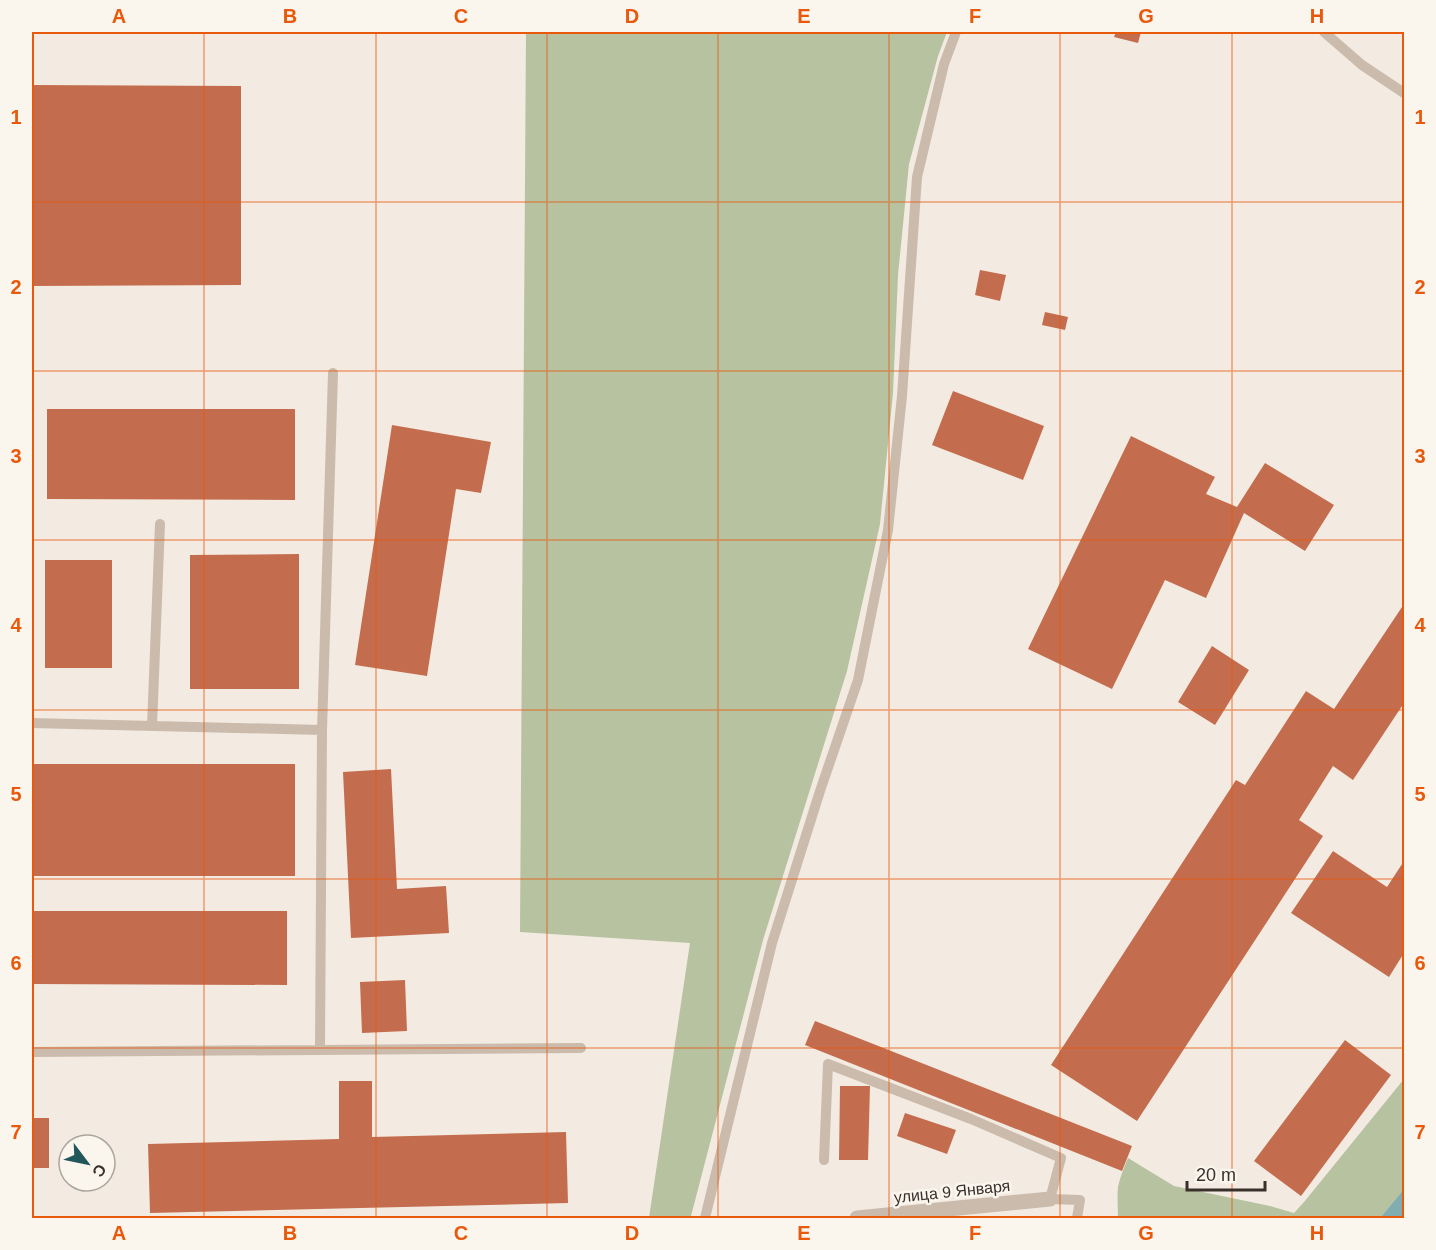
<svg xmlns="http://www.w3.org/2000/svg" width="1436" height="1250" font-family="Arial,sans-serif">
<rect width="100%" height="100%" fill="#f3ebe1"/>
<!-- green -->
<path fill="#b6c2a0" d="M 526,32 L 947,32 L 938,56 L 909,164 L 898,275 L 893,393 L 880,524 L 847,671 L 763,940 L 691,1216 L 649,1218 L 690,943 L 520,932 Z
M 1404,1079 L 1404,1189 L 1380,1218 L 1118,1218 C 1118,1208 1117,1197 1118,1187 C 1120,1177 1124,1167 1128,1158 L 1174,1186 L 1270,1206 L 1294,1213 L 1304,1202 Z"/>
<!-- water -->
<path fill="#80adb0" d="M 1404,1189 L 1404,1218 L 1380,1218 Z"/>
<!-- building -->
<path fill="#c46d4e" d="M 1116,32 L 1141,32 L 1138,43 L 1114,37 Z
M 32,85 L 241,86 L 241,285 L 32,286 Z
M 980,270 L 1006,275 L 1000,301 L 975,295 Z
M 1045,312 L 1068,317 L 1065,330 L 1042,325 Z
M 953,391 L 1044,426 L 1023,480 L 932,445 Z
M 47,409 L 295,409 L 295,500 L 47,499 Z
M 392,425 L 491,442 L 481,493 L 456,489 L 427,676 L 355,665 Z
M 1131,436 L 1215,477 L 1206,494 L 1237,507 L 1265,463 L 1334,505 L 1305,551 L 1244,513 L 1206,598 L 1165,580 L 1112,689 L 1028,649 Z
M 299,554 L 299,689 L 190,689 L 190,555 Z
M 45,560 L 112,560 L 112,668 L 45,668 Z
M 1404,604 L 1404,703 L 1353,780 L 1333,766 L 1299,820 L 1323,836 L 1137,1121 L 1051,1065 L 1236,780 L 1245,785 L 1306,691 L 1334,709 Z
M 1212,646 L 1249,670 L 1215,725 L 1178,702 Z
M 32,764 L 295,764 L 295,876 L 32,876 Z
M 391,769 L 397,889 L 446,886 L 449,933 L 351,938 L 343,772 Z
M 1333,851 L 1387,887 L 1404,861 L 1404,953 L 1389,977 L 1291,913 Z
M 32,911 L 287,911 L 287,985 L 32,984 Z
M 405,980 L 407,1031 L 362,1033 L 360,982 Z
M 815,1021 L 1132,1146 L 1122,1171 L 805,1045 Z
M 1345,1040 L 1391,1075 L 1301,1196 L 1254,1161 Z
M 339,1081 L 372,1081 L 372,1137 L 566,1132 L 568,1203 L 150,1213 L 148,1144 L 339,1139 Z
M 840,1086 L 870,1086 L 868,1160 L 839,1160 Z
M 905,1113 L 956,1130 L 947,1154 L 897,1136 Z
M 32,1118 L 49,1118 L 49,1168 L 32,1168 Z"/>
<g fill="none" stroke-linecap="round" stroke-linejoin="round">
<!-- lane -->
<path stroke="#cbbbac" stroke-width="10" d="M 1324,32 L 1362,65 L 1404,93
M 32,723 L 322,730
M 152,726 L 160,524
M 320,1050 L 322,730 L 333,373
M 32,1052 L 581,1048
M 824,1160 L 828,1064 L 971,1119 L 1061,1158 L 1050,1199 L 1080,1200 L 1077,1218
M 705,1218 L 772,943 L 820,791 L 858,680 L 888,530 L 902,396 L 917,177 L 944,64 L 956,32"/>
<!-- street -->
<path stroke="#cbbbac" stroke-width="15" d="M 857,1218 L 1050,1199"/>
</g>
<!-- grid -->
<path fill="none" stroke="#e8590c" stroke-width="1.5" stroke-opacity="0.55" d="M 204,32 L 204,1218M 376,32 L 376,1218M 547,32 L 547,1218M 718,32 L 718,1218M 889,32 L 889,1218M 1060,32 L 1060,1218M 1232,32 L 1232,1218M 32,202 L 1404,202M 32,371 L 1404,371M 32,540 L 1404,540M 32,710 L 1404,710M 32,879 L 1404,879M 32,1048 L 1404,1048"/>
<g text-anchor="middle" stroke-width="5" stroke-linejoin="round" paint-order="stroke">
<!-- street labels -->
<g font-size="16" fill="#3a302b" stroke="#faf5ed">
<text transform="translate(952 1191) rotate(-6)" y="6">улица 9 Января</text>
</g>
</g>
<!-- border -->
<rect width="1436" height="1250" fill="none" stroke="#faf5ed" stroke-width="66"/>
<!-- north arrow -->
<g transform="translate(87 1163) rotate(122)"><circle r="28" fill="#faf5ed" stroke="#ada69f" stroke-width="1.5"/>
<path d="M0-4.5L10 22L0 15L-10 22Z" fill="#21565b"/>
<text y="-9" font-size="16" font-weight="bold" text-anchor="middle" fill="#3a302b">С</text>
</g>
<!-- scale -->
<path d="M1187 1181v9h78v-9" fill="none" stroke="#3a302b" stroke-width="3"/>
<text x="1196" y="1181" font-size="18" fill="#3a302b" stroke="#faf5ed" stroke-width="4.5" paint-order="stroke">20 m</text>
<rect x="33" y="33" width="1370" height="1184" fill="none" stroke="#e8590c" stroke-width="2"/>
<g font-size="20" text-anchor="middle" font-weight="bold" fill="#e8590c">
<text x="119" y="23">A</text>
<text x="290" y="23">B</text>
<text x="461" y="23">C</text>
<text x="632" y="23">D</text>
<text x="804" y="23">E</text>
<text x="975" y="23">F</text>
<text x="1146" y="23">G</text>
<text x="1317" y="23">H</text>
<text x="16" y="124">1</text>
<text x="1420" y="124">1</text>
<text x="16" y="294">2</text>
<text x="1420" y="294">2</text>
<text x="16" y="463">3</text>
<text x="1420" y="463">3</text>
<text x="16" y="632">4</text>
<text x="1420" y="632">4</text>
<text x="16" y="801">5</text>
<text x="1420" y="801">5</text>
<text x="16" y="970">6</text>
<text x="1420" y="970">6</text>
<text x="16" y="1139">7</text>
<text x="1420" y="1139">7</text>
<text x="119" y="1240">A</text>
<text x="290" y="1240">B</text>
<text x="461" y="1240">C</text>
<text x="632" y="1240">D</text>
<text x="804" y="1240">E</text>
<text x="975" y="1240">F</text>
<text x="1146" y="1240">G</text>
<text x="1317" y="1240">H</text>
</g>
</svg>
